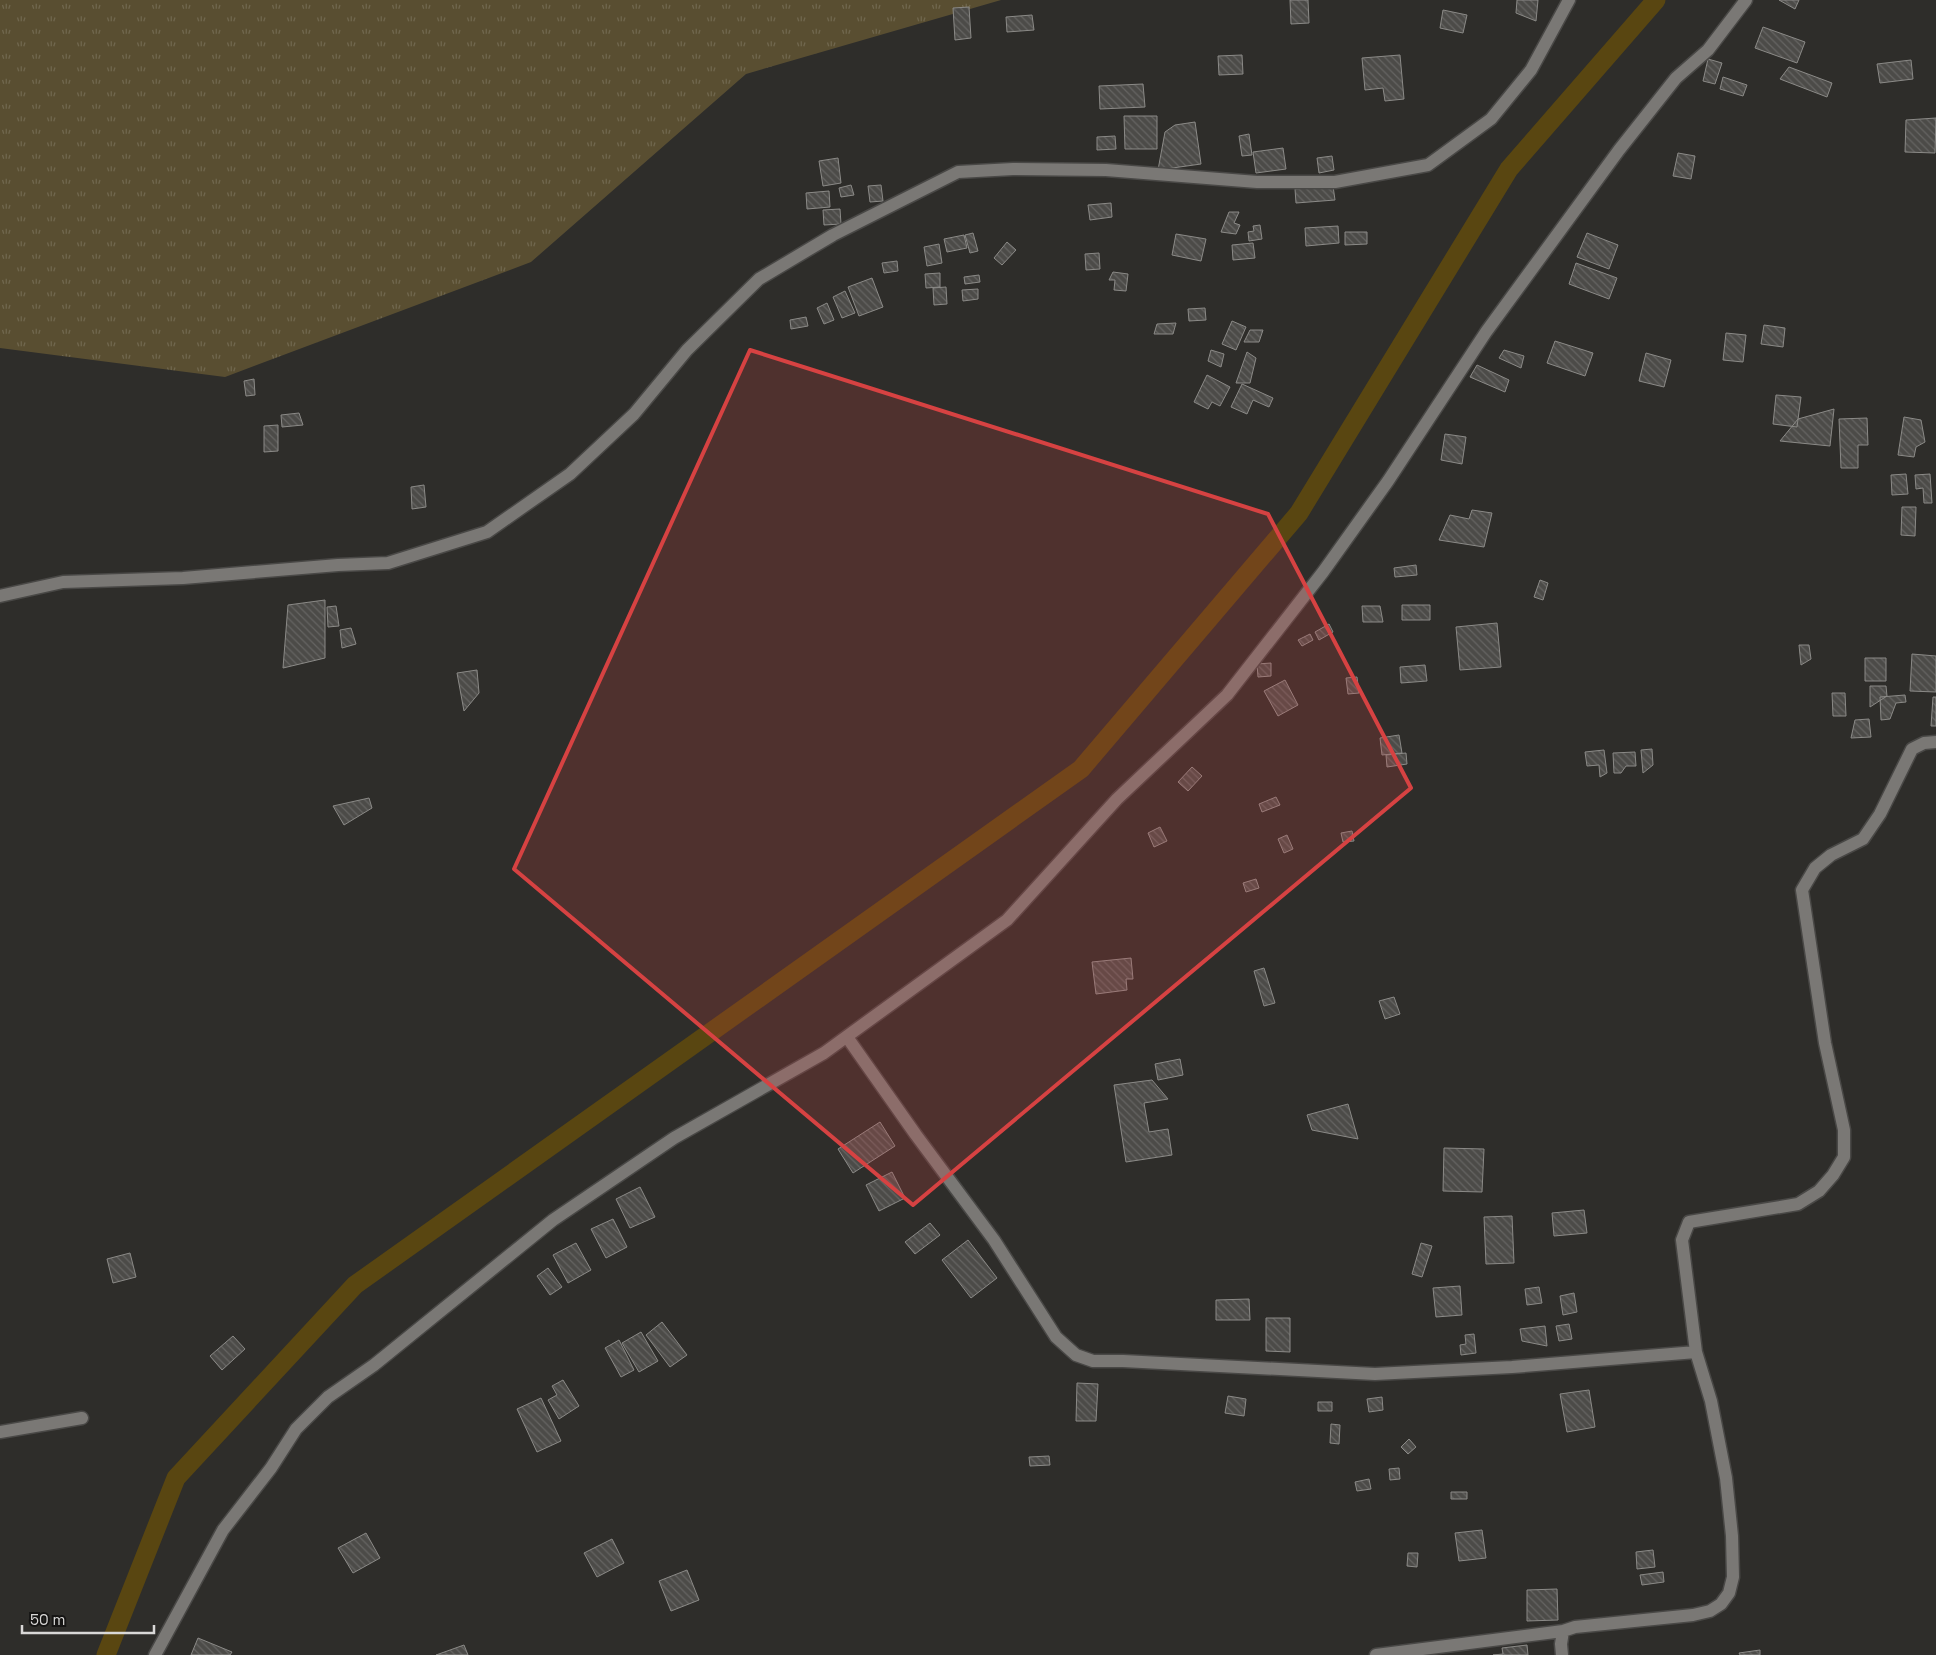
<svg xmlns="http://www.w3.org/2000/svg" width="1936" height="1655" font-family="'Space Grotesk',sans-serif">
<defs>
<pattern id="grass-tufts" width="24" height="20" patternUnits="userSpaceOnUse" patternTransform="scale(1.25)"><rect width="24" height="20" fill="#594e31"/><path d="M3 7l-1-3M5 7V3M7 7l1-3M15 17l-1-3M17 17v-4M19 17l1-3" fill="none" stroke="#70674e"/></pattern>
<pattern id="building-back-hatch" width="6" height="6" patternUnits="userSpaceOnUse" patternTransform="scale(1.25)"><rect width="6" height="6" fill="#4c4b48"/><path d="M-1 5l2 2M0 0l6 6M5-1l2 2" fill="none" stroke="#656462"/></pattern>
</defs>
<rect width="100%" height="100%" fill="#2e2d2a"/>
<!-- grass -->
<path fill="url(#grass-tufts)" d="M 0,0 L 1001,0 L 746,74 L 531,262 L 225,377 L 0,348 Z"/>
<g fill="none" stroke-linecap="round" stroke-linejoin="round">
<!-- canal -->
<path stroke="#594611" stroke-width="19" d="M 106,1655 L 176,1478 L 355,1285 L 1081,769 L 1299,513 L 1509,169 L 1656,0"/>
</g>
<!-- building -->
<path fill="url(#building-back-hatch)" stroke="#8b8a87" d="M 1290,0 L 1308,0 L 1309,23 L 1291,24 Z
M 1517,0 L 1538,0 L 1536,21 L 1516,13 Z
M 1779,0 L 1799,0 L 1795,9 Z
M 969,7 L 971,38 L 955,40 L 953,8 Z
M 1443,10 L 1467,15 L 1463,33 L 1440,28 Z
M 1032,15 L 1034,30 L 1007,32 L 1006,17 Z
M 1763,27 L 1805,42 L 1797,63 L 1755,48 Z
M 1242,55 L 1243,74 L 1219,75 L 1218,56 Z
M 1400,55 L 1404,99 L 1385,101 L 1383,88 L 1365,90 L 1362,58 Z
M 1708,59 L 1722,63 L 1715,84 L 1703,81 Z
M 1911,60 L 1913,79 L 1880,83 L 1877,64 Z
M 1789,67 L 1832,83 L 1827,97 L 1780,79 Z
M 1723,77 L 1747,85 L 1743,96 L 1720,89 Z
M 1143,84 L 1145,107 L 1100,109 L 1099,86 Z
M 1124,116 L 1157,116 L 1157,149 L 1125,149 Z
M 1936,118 L 1935,153 L 1905,152 L 1906,120 Z
M 1195,122 L 1201,164 L 1158,170 L 1165,132 L 1175,125 Z
M 1249,134 L 1252,155 L 1242,156 L 1239,136 Z
M 1115,136 L 1116,149 L 1097,150 L 1097,137 Z
M 1283,148 L 1286,169 L 1256,173 L 1253,152 Z
M 1678,153 L 1695,156 L 1691,179 L 1673,176 Z
M 1332,156 L 1334,170 L 1319,173 L 1317,158 Z
M 838,158 L 841,183 L 823,186 L 819,161 Z
M 851,185 L 854,195 L 841,197 L 839,188 Z
M 881,185 L 883,201 L 870,202 L 868,186 Z
M 1333,186 L 1335,200 L 1296,203 L 1295,189 Z
M 829,191 L 830,207 L 807,209 L 806,193 Z
M 1111,203 L 1112,217 L 1090,220 L 1088,205 Z
M 840,209 L 841,224 L 824,225 L 823,210 Z
M 1229,212 L 1239,212 L 1234,223 L 1240,225 L 1236,234 L 1221,232 Z
M 1260,225 L 1262,239 L 1249,241 L 1248,232 L 1254,231 L 1253,226 Z
M 1338,226 L 1339,243 L 1306,246 L 1305,228 Z
M 1345,232 L 1367,232 L 1367,244 L 1345,245 Z
M 973,233 L 978,251 L 970,253 L 965,235 Z
M 1587,233 L 1618,245 L 1609,269 L 1577,257 Z
M 1176,234 L 1206,239 L 1201,261 L 1172,255 Z
M 964,235 L 967,248 L 947,252 L 944,239 Z
M 1007,242 L 1016,250 L 1002,265 L 994,258 Z
M 1253,243 L 1255,258 L 1233,260 L 1232,245 Z
M 939,244 L 942,263 L 927,266 L 924,247 Z
M 1099,253 L 1100,269 L 1086,270 L 1085,254 Z
M 897,261 L 898,271 L 884,273 L 882,263 Z
M 1576,263 L 1617,278 L 1609,299 L 1569,284 Z
M 1113,272 L 1128,274 L 1126,291 L 1114,290 L 1115,280 L 1109,280 Z
M 940,273 L 940,287 L 926,288 L 925,274 Z
M 979,275 L 980,282 L 965,284 L 964,277 Z
M 872,278 L 883,307 L 859,316 L 848,287 Z
M 946,287 L 947,304 L 934,305 L 933,288 Z
M 978,289 L 978,299 L 963,301 L 962,290 Z
M 845,291 L 855,313 L 842,318 L 833,297 Z
M 827,303 L 834,320 L 824,324 L 817,308 Z
M 1205,308 L 1206,320 L 1189,321 L 1188,309 Z
M 806,317 L 808,326 L 791,329 L 790,320 Z
M 1232,321 L 1246,327 L 1236,350 L 1222,344 Z
M 1176,323 L 1173,334 L 1154,334 L 1157,324 Z
M 1764,325 L 1785,328 L 1783,347 L 1761,344 Z
M 1250,330 L 1263,330 L 1259,342 L 1244,342 Z
M 1726,333 L 1746,335 L 1743,362 L 1723,360 Z
M 1555,341 L 1593,353 L 1585,376 L 1547,363 Z
M 1211,350 L 1224,354 L 1221,367 L 1208,361 Z
M 1504,350 L 1524,356 L 1521,368 L 1499,358 Z
M 1247,352 L 1256,358 L 1250,383 L 1236,383 Z
M 1646,353 L 1671,360 L 1664,387 L 1639,381 Z
M 1477,365 L 1509,380 L 1505,392 L 1470,377 Z
M 1207,375 L 1230,387 L 1220,406 L 1212,402 L 1208,409 L 1194,402 Z
M 254,379 L 255,395 L 246,396 L 244,381 Z
M 1242,384 L 1273,398 L 1269,407 L 1253,400 L 1247,414 L 1231,407 Z
M 1776,395 L 1801,397 L 1797,427 L 1773,424 Z
M 1834,409 L 1830,446 L 1780,441 L 1798,419 Z
M 299,413 L 303,425 L 282,427 L 281,415 Z
M 1904,417 L 1921,420 L 1925,442 L 1916,447 L 1914,457 L 1898,455 Z
M 1867,418 L 1868,445 L 1858,445 L 1858,468 L 1841,468 L 1839,419 Z
M 278,425 L 278,451 L 264,452 L 264,426 Z
M 1445,434 L 1466,437 L 1462,464 L 1441,460 Z
M 1906,474 L 1908,494 L 1892,495 L 1891,475 Z
M 1930,474 L 1932,503 L 1924,503 L 1923,488 L 1916,489 L 1915,475 Z
M 424,485 L 426,507 L 412,509 L 411,487 Z
M 1902,507 L 1916,507 L 1915,536 L 1901,535 Z
M 1472,510 L 1492,513 L 1484,547 L 1439,540 L 1450,515 L 1469,519 Z
M 1416,565 L 1417,575 L 1395,577 L 1394,568 Z
M 1540,580 L 1548,583 L 1543,600 L 1534,597 Z
M 325,600 L 325,658 L 283,668 L 288,605 Z
M 1402,605 L 1430,605 L 1430,620 L 1402,620 Z
M 336,606 L 339,626 L 328,627 L 327,607 Z
M 1362,606 L 1380,606 L 1383,622 L 1363,622 Z
M 1497,623 L 1501,667 L 1460,670 L 1456,627 Z
M 1329,624 L 1333,632 L 1319,640 L 1315,632 Z
M 351,628 L 356,644 L 342,648 L 340,630 Z
M 1310,634 L 1313,640 L 1302,646 L 1298,640 Z
M 1799,645 L 1809,645 L 1811,659 L 1801,665 Z
M 1912,654 L 1936,656 L 1936,692 L 1910,691 Z
M 1865,658 L 1886,658 L 1886,681 L 1865,681 Z
M 1271,663 L 1271,676 L 1258,677 L 1257,664 Z
M 1425,665 L 1427,681 L 1401,683 L 1400,667 Z
M 477,670 L 479,693 L 464,711 L 457,673 Z
M 1357,677 L 1359,693 L 1348,694 L 1346,678 Z
M 1285,680 L 1298,705 L 1278,716 L 1264,691 Z
M 1870,686 L 1886,686 L 1887,696 L 1870,707 Z
M 1832,693 L 1845,693 L 1846,716 L 1833,716 Z
M 1905,695 L 1906,702 L 1896,703 L 1890,719 L 1881,720 L 1880,697 Z
M 1933,697 L 1936,697 L 1936,726 L 1931,726 Z
M 1869,719 L 1871,737 L 1851,738 L 1855,720 Z
M 1399,735 L 1402,753 L 1382,755 L 1380,738 Z
M 1652,749 L 1653,765 L 1643,773 L 1641,750 Z
M 1604,750 L 1607,773 L 1600,777 L 1599,765 L 1587,766 L 1585,752 Z
M 1635,752 L 1636,766 L 1626,766 L 1621,773 L 1614,773 L 1613,753 Z
M 1406,753 L 1407,764 L 1387,767 L 1386,755 Z
M 1192,767 L 1202,776 L 1188,791 L 1178,782 Z
M 1276,797 L 1280,805 L 1262,812 L 1259,804 Z
M 369,798 L 372,808 L 344,825 L 333,806 Z
M 1160,827 L 1167,841 L 1154,847 L 1148,833 Z
M 1352,831 L 1354,841 L 1343,842 L 1341,833 Z
M 1287,835 L 1293,849 L 1284,853 L 1278,839 Z
M 1256,879 L 1259,888 L 1246,892 L 1243,883 Z
M 1131,958 L 1133,979 L 1126,979 L 1127,990 L 1096,994 L 1092,962 Z
M 1264,968 L 1275,1003 L 1264,1006 L 1254,971 Z
M 1394,997 L 1400,1014 L 1385,1019 L 1379,1001 Z
M 1180,1059 L 1183,1075 L 1158,1080 L 1155,1064 Z
M 1152,1080 L 1168,1099 L 1144,1103 L 1149,1132 L 1168,1129 L 1172,1155 L 1126,1162 L 1114,1085 Z
M 1348,1104 L 1358,1139 L 1312,1130 L 1307,1115 Z
M 880,1122 L 895,1146 L 853,1173 L 838,1149 Z
M 1444,1148 L 1484,1149 L 1482,1192 L 1443,1191 Z
M 892,1172 L 905,1198 L 879,1211 L 866,1185 Z
M 640,1187 L 655,1217 L 630,1228 L 616,1199 Z
M 1584,1210 L 1587,1233 L 1554,1236 L 1552,1213 Z
M 1512,1216 L 1514,1263 L 1486,1264 L 1484,1217 Z
M 613,1219 L 627,1247 L 606,1258 L 591,1229 Z
M 930,1223 L 940,1235 L 915,1254 L 905,1242 Z
M 968,1240 L 997,1278 L 971,1298 L 942,1260 Z
M 576,1243 L 591,1270 L 568,1283 L 553,1255 Z
M 1421,1243 L 1432,1246 L 1422,1277 L 1412,1274 Z
M 130,1253 L 136,1277 L 113,1283 L 107,1259 Z
M 548,1268 L 562,1287 L 550,1295 L 537,1276 Z
M 1460,1286 L 1462,1315 L 1436,1317 L 1433,1288 Z
M 1539,1287 L 1542,1303 L 1527,1305 L 1525,1289 Z
M 1574,1293 L 1577,1312 L 1563,1315 L 1560,1296 Z
M 1249,1299 L 1250,1320 L 1216,1320 L 1216,1300 Z
M 1266,1318 L 1290,1318 L 1290,1352 L 1266,1351 Z
M 662,1322 L 687,1355 L 670,1367 L 646,1335 Z
M 1569,1324 L 1572,1339 L 1559,1341 L 1556,1326 Z
M 1545,1326 L 1547,1346 L 1522,1341 L 1520,1329 Z
M 641,1332 L 658,1361 L 639,1372 L 622,1343 Z
M 1474,1334 L 1476,1353 L 1461,1355 L 1460,1345 L 1466,1344 L 1465,1335 Z
M 233,1336 L 245,1349 L 222,1370 L 210,1356 Z
M 619,1340 L 634,1370 L 621,1377 L 605,1348 Z
M 563,1380 L 579,1406 L 559,1419 L 548,1400 L 557,1395 L 552,1386 Z
M 1077,1383 L 1098,1384 L 1096,1421 L 1076,1421 Z
M 1589,1390 L 1595,1427 L 1567,1432 L 1560,1394 Z
M 1228,1396 L 1246,1399 L 1244,1416 L 1225,1413 Z
M 1382,1397 L 1383,1410 L 1369,1412 L 1367,1399 Z
M 541,1398 L 561,1441 L 537,1452 L 517,1409 Z
M 1318,1402 L 1332,1402 L 1332,1411 L 1318,1411 Z
M 1331,1424 L 1340,1425 L 1339,1444 L 1330,1443 Z
M 1409,1439 L 1416,1447 L 1408,1454 L 1401,1447 Z
M 1049,1456 L 1050,1465 L 1030,1466 L 1029,1457 Z
M 1399,1468 L 1400,1479 L 1390,1480 L 1389,1469 Z
M 1369,1479 L 1371,1489 L 1357,1491 L 1355,1482 Z
M 1451,1492 L 1467,1492 L 1467,1499 L 1451,1499 Z
M 1482,1530 L 1486,1558 L 1459,1561 L 1455,1533 Z
M 366,1533 L 380,1558 L 353,1573 L 338,1548 Z
M 612,1539 L 624,1563 L 597,1577 L 584,1553 Z
M 1653,1550 L 1655,1567 L 1637,1569 L 1636,1552 Z
M 1408,1553 L 1418,1553 L 1417,1567 L 1407,1566 Z
M 687,1570 L 699,1600 L 671,1611 L 659,1581 Z
M 1663,1572 L 1664,1582 L 1642,1585 L 1640,1575 Z
M 1557,1589 L 1558,1620 L 1527,1621 L 1527,1590 Z
M 198,1638 L 232,1652 L 230,1655 L 191,1655 Z
M 464,1645 L 468,1655 L 436,1655 Z
M 1527,1645 L 1528,1655 L 1493,1655 L 1503,1654 L 1502,1648 Z
M 1760,1650 L 1760,1655 L 1740,1655 L 1739,1653 Z"/>
<g fill="none" stroke-linecap="round" stroke-linejoin="round">
<defs>
<path id="street" d="M 0,596 L 63,582 L 183,578 L 338,565 L 388,563 L 487,532 L 570,474 L 634,414 L 687,350 L 759,279 L 833,235 L 958,172 L 1013,169 L 1106,170 L 1257,182 L 1335,182 L 1428,165 L 1491,119 L 1531,70 L 1569,0
M 847,1037 L 916,1135 L 994,1240 L 1056,1337 L 1076,1355 L 1093,1361 L 1123,1361 L 1375,1374 L 1512,1367 L 1696,1352
M 0,1432 L 82,1418
M 155,1655 L 223,1530 L 271,1468 L 296,1429 L 328,1397 L 374,1365 L 553,1220 L 674,1138 L 824,1053 L 1007,920 L 1117,799 L 1227,695 L 1323,572 L 1388,481 L 1486,332 L 1619,150 L 1676,78 L 1708,50 L 1746,0
M 1376,1655 L 1563,1631
M 1562,1655 L 1561,1644 L 1563,1631 L 1575,1627 L 1693,1615 L 1710,1611 L 1721,1604 L 1729,1593 L 1733,1577 L 1732,1536 L 1726,1478 L 1711,1401 L 1696,1352 L 1682,1240 L 1689,1222 L 1798,1204 L 1819,1191 L 1833,1175 L 1844,1157 L 1844,1130 L 1825,1043 L 1802,890 L 1815,868 L 1831,855 L 1863,839 L 1880,814 L 1912,749 L 1924,743 L 1936,742"/>
</defs>
<!-- street casing -->
<use href="#street" stroke="#494846" stroke-width="15"/>
<!-- street -->
<use href="#street" stroke="#7a7875" stroke-width="12"/>
</g>
<!-- marked area -->
<path fill="#d64242" fill-opacity="0.2" stroke="#d64242" stroke-width="4" stroke-linejoin="round" d="M 750,350 L 1268,514 L 1411,788 L 913,1205 L 514,869 Z"/>
<!-- scale -->
<path d="M22 1625v8h132v-8" fill="none" stroke="#d9d8d7" stroke-width="2.5"/>
<text x="30" y="1625" font-size="15" fill="#d9d8d7" stroke="#161514" stroke-width="4" paint-order="stroke">50 m</text>
</svg>
